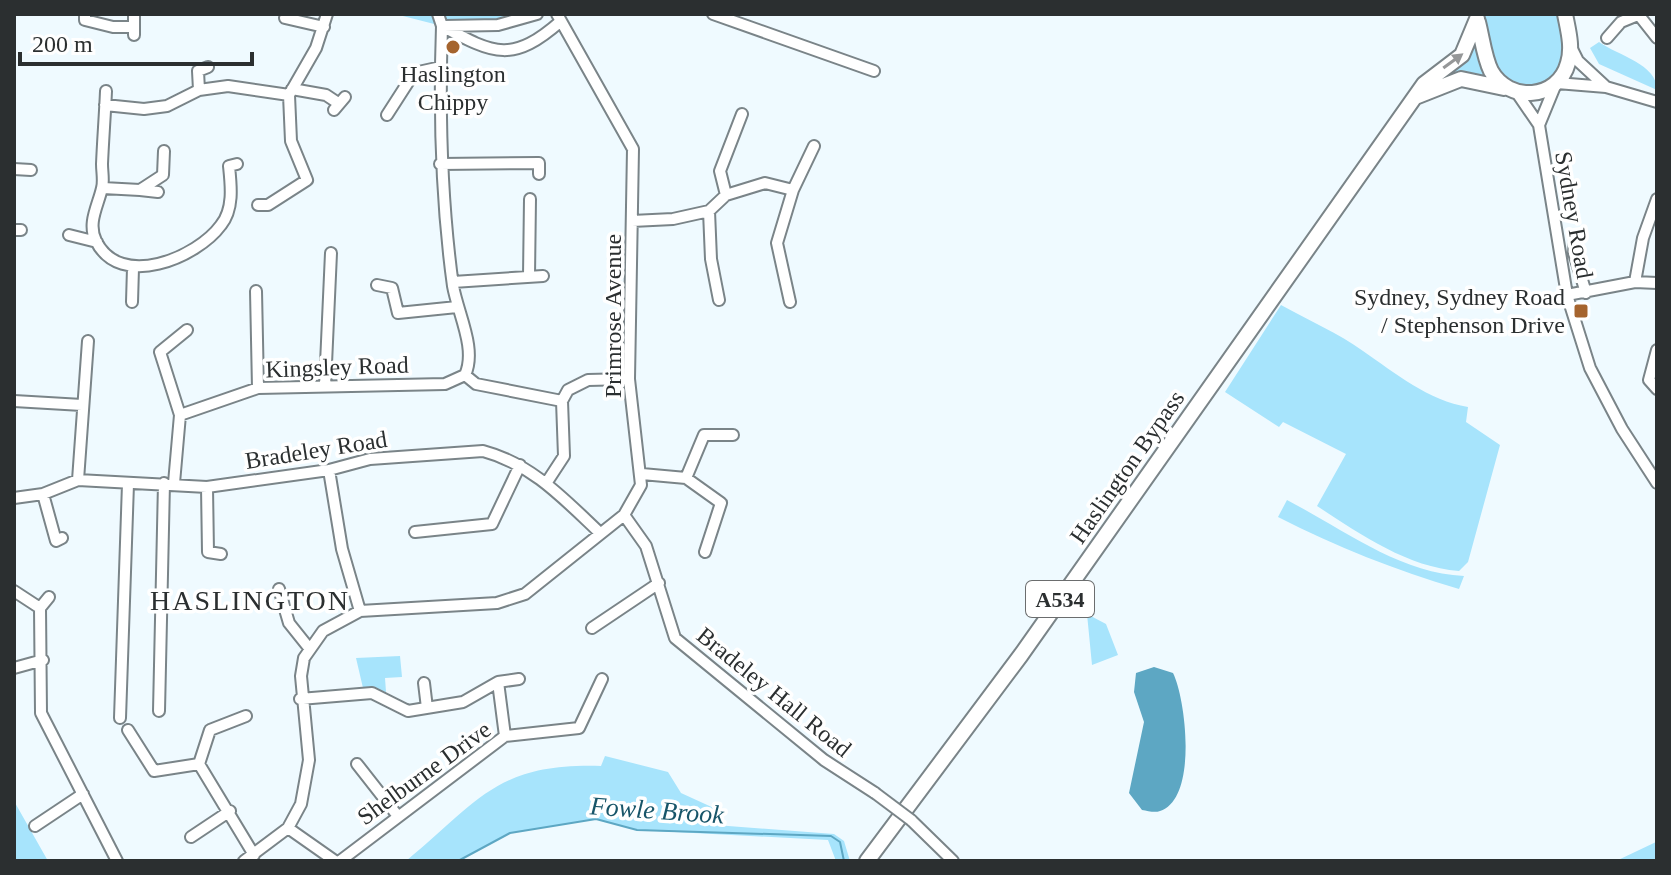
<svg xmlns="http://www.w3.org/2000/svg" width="1671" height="875" font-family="Georgia,serif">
<rect width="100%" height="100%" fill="#effaff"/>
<!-- green -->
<path fill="#a7e4fc" d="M 395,14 L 535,14 L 525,19 L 442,26 Z
M 1476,14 L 1565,14 L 1569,61 L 1543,90 L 1490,83 L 1424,84 L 1457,60 Z
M 1599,42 C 1619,56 1657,64 1657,90 L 1599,64 L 1590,48 Z
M 1281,305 C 1308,320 1338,333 1363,351 C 1395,373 1429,401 1468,407 L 1466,422 L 1500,445 L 1468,562 L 1459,571 C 1407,567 1360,534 1317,506 L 1346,454 L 1283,422 L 1279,427 L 1225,392 Z
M 1287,500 C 1343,529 1399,573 1464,576 L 1459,589 C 1395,570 1337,547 1278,517 Z
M 1087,614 L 1106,624 L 1118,655 L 1092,665 Z
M 400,656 L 402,677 L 385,678 L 386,692 L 363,688 L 356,658 Z
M 605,756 L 668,772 L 681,793 L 716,809 L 715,825 L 834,834 L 844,841 L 850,861 L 836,861 L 828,840 L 637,830 L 596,819 L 510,833 L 458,861 L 406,861 C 480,800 496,763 601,766 Z
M 14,801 L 48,861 L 14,861 Z
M 1656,842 L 1657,861 L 1616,861 Z"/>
<!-- water -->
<path fill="#5da7c3" d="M 1154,667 L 1173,673 C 1186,699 1198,799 1160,811 C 1155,813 1148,811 1142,810 L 1129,793 L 1144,722 L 1134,692 L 1136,673 Z"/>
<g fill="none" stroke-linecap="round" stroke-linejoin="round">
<!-- stream -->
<path stroke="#5da7c3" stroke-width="2" d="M 458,861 L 510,833 L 596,819 L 637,830 L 831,836 L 840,842 L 844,861"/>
<defs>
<path id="minor" d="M 85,14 L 85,20 L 113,27 L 132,27
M 134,14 L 134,35
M 438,14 L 442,26 C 439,113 441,199 453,286 C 458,314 477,349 465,375
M 713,14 L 874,71
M 1638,14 L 1657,38
M 285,18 L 324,27
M 442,26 C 495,55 513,63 561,21
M 444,26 L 498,25 L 537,14
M 1607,38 L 1621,22 L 1638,15
M 1571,47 L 1578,61 L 1605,86
M 1557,83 L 1606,87 L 1657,102
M 1555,86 L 1539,125 L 1567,295 L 1590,368 L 1622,429 L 1657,483
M 292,89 L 326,95 L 338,103
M 199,90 L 198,71 L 208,67
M 106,91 C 105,115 103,140 102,164 C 102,172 104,181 102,188 C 98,206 87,223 96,241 C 120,290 197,258 221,225 C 234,209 231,185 229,166 L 237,164
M 1517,93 L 1539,125
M 105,105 L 144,109 L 167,106 L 199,90 L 228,86 L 289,95
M 334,110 L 345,97
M 387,115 L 414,73 L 441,67
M 440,164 L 539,163 L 539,174
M 14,169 L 31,170
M 103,188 L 140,190 L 163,175 L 164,151
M 140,190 L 158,192
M 793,190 L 814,146
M 726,195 L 720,171 L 742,114
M 258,205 L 268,205 L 307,180 L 291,141 L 289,95 L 316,48 L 327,14
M 709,211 L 711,259 L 719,300
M 632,221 L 673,219 L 709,211 L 726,195 L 765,183 L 793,190 L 777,243 L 790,302
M 14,230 L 21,230
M 69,235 L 97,242
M 1575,239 L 1574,253 L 1586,293
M 529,276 L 530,199
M 453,282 L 543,276
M 1635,282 L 1643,238 L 1657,199
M 377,285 L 392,288 L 398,313 L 457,307
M 256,291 L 258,388
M 1567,295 L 1635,282 L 1657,283
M 132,302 L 133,268
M 1657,350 L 1649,380 L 1657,389
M 325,386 L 331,253
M 14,401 L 82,405
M 180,415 L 160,352 L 187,330
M 329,470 L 342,549 L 360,611
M 642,474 L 686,478 L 721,503 L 705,552
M 686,478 L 704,435 L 733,435
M 78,480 L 88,341
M 547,482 L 564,456 L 562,401 L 568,390 L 588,380 L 629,379
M 174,483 L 180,415 L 258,388 L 445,384 L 465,375 L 476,384 L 562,401
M 207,487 L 208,552 L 221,554
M 43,494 L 56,541 L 62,538
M 14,498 L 43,494 L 78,480 L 207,487 L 329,470 L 370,459 L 483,451 C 532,464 564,499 600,533
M 624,515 L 646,546 L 675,638 L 824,760 L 875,793
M 415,532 L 492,524 L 520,465
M 279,589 L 289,623 L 309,648
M 14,591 L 40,608 L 41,713 L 117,861
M 40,608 L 49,597
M 592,628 L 659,583
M 14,668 L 43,660
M 498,682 L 519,679
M 424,683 L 427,708
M 300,699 L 372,693 L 408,711 L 463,702 L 498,682 L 505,736
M 159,711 L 164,483
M 120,718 L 128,484
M 128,730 L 154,771 L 199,764 L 254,855
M 199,764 L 210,730 L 246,716
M 357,764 L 397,815
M 911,820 L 953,861
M 35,826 L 83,794
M 288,828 L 335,861
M 191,837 L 230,811
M 244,861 L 288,828 L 301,804 L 309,760 L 301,676 L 304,658 L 323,631 L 360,611 L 497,603 L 525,594 L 624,515 L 641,485 L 629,379 L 633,149 L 557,14
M 340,861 L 505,736 L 579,728 L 602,679"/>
<path id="highway" d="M 1478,22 C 1482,37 1484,57 1491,71 C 1509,103 1558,100 1568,63 C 1573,47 1568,30 1565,14
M 1418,96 L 1461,79 L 1504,88
M 867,861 L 1021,655 L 1424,84 L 1462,55 L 1477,19"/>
</defs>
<!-- minor casing -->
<use href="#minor" stroke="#7a8488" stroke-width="14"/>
<!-- highway casing -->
<use href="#highway" stroke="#7a8488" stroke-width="18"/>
<!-- minor -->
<use href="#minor" stroke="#fff" stroke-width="10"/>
<!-- highway -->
<use href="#highway" stroke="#fff" stroke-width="14"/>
<defs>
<path id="minor-bridge" d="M 875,793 L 911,820"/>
</defs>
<!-- minor-bridge casing -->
<use href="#minor-bridge" stroke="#7a8488" stroke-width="14" stroke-linecap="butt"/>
<!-- minor-bridge -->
<use href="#minor-bridge" stroke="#fff" stroke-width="10"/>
</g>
<!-- one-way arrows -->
<defs><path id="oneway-solid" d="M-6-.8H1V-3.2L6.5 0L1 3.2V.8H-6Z" transform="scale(2)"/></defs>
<use fill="#959798" href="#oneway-solid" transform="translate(1453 61) rotate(-36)"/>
<!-- markers -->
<g fill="#a5642e" stroke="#fff" stroke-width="3">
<circle cx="453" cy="47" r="8"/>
<rect x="1573" y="303" width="16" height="16" rx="4"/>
</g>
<g text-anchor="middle" stroke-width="7" stroke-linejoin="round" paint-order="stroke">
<!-- shield labels -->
<rect fill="#fff" stroke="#6b6d6e" stroke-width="2" x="1026" y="581" width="68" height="36" rx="6"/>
<g font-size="22" font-weight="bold" fill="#2b2f30">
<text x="1060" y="607">A534</text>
</g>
<!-- poi labels -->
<g font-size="24" fill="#2b2f30" stroke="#fff">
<text x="453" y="82">Haslington<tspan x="453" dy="28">Chippy</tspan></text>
<text x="1565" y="305" text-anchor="end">Sydney, Sydney Road<tspan x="1565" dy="28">/ Stephenson Drive</tspan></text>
</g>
<!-- street labels -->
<g font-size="24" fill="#2b2f30" stroke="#fff">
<text transform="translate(1574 215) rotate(80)" y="8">Sydney Road</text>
<text transform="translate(613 316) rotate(-90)" y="8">Primrose Avenue</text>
<text transform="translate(337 367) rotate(-2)" y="8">Kingsley Road</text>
<text transform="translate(316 450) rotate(-9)" y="8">Bradeley Road</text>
<text transform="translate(1127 467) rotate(-55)" y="8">Haslington Bypass</text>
<text transform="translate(774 692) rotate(39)" y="8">Bradeley Hall Road</text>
<text transform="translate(424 773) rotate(-36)" y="8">Shelburne Drive</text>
</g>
<!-- water labels -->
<g font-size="26" font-style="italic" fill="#185569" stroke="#fff">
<text transform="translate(657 810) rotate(4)" y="9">Fowle Brook</text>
</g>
<!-- quarter labels -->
<g font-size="28" letter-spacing="2" fill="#2b2f30" stroke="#fff">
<text x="250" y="610">HASLINGTON</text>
</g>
</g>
<!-- border -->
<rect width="1671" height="875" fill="none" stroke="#2b2f30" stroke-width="32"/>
<!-- scale -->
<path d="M20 52v12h232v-12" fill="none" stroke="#2b2f30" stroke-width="4"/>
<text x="32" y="52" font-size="24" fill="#2b2f30" stroke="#ffffff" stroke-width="6" paint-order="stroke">200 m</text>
</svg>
